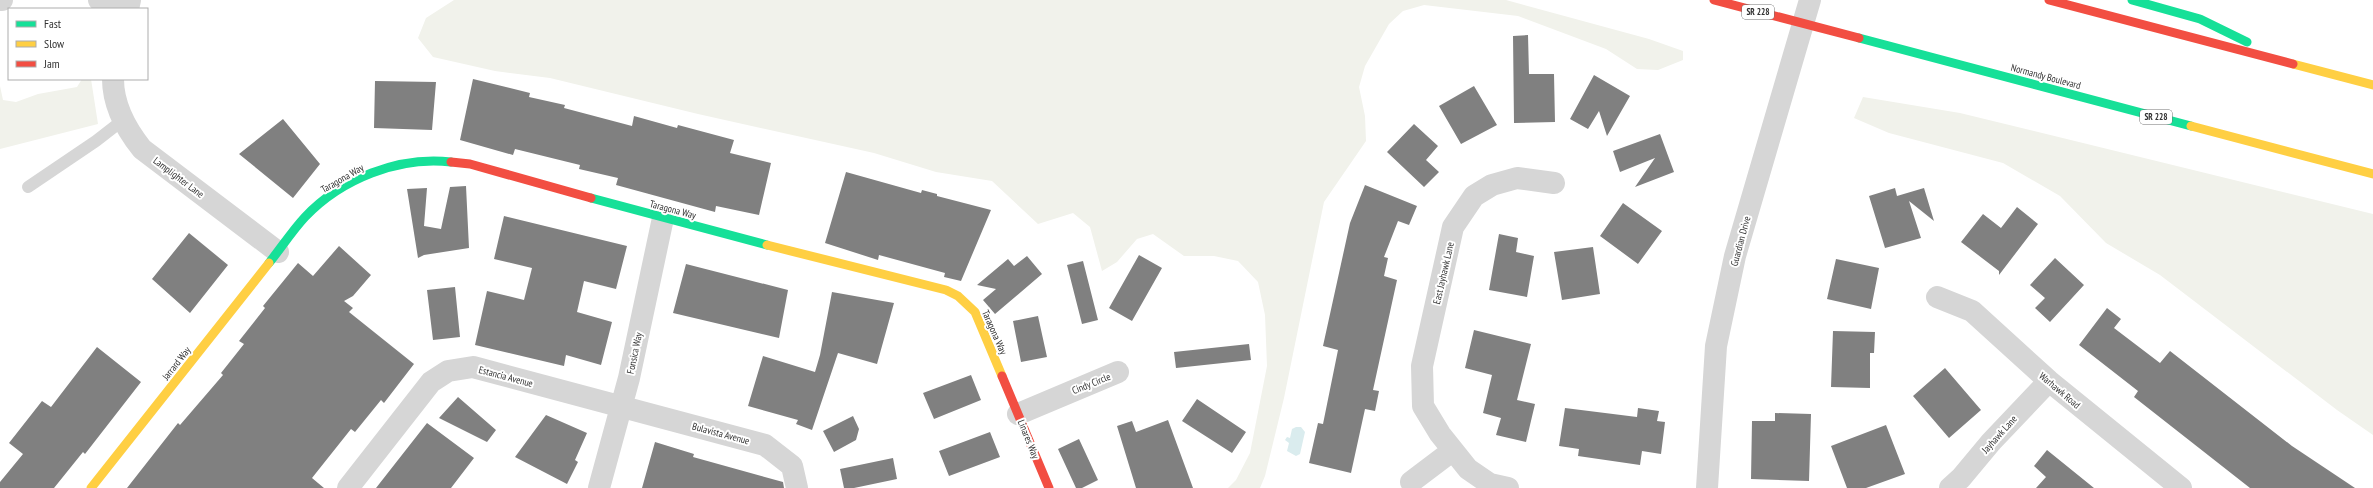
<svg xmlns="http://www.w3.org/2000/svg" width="2373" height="488" font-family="'PT Sans Narrow',sans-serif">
<rect width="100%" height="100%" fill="#fff"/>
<!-- green -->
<path fill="#f1f2eb" d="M 454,0 L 1506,0 L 1649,39 L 1683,51 L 1683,60 L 1658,70 L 1637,69 L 1606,49 L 1518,16 L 1424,5 L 1403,11 L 1389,24 L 1365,66 L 1359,87 L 1365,116 L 1366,141 L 1324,202 L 1284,398 L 1265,476 L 1260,488 L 1228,488 L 1236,480 L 1250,453 L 1267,366 L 1265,315 L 1258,282 L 1238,261 L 1214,256 L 1184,256 L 1153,234 L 1137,239 L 1117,262 L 1102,271 L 1090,227 L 1073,213 L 1038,224 L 992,181 L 936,172 L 874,153 L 698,114 L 550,78 L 495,71 L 433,57 L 418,38 L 426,18 Z
M 82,79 L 91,79 L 98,124 L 0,149 L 0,86 L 3,100 L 16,102 L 38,94 L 77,87 Z
M 1863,97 L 1960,113 L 2373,214 L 2373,435 L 2337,410 L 2160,275 L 2106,243 L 2060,196 L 2003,163 L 1889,133 L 1854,118 Z"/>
<!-- water -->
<path fill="#daecee" d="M 1296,427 L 1301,427 L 1305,432 L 1300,454 L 1296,456 L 1287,451 L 1289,443 L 1285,440 L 1287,437 L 1290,438 L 1292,429 Z"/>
<!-- building -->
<path fill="#808080" d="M 1528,35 L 1529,74 L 1554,74 L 1555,122 L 1514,123 L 1513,36 Z
M 1594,75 L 1630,96 L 1607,136 L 1599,111 L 1588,129 L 1570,119 Z
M 473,79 L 530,93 L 529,97 L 565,105 L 564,108 L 632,126 L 634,116 L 677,128 L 678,125 L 734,140 L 730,153 L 771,163 L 759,215 L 716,206 L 715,212 L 616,185 L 618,178 L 579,169 L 580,165 L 515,149 L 513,155 L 460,140 Z
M 375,81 L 436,82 L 432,130 L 374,128 Z
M 1474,86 L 1497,125 L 1461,144 L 1439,106 Z
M 283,119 L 320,164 L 293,198 L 239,154 Z
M 1414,124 L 1438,146 L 1426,160 L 1439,172 L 1424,187 L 1387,152 Z
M 1660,134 L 1674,172 L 1635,187 L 1655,158 L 1620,172 L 1613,151 Z
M 846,172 L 921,193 L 922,190 L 937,194 L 937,196 L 991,210 L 961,281 L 944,277 L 945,273 L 879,255 L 878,260 L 825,243 Z
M 1365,185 L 1417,206 L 1409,225 L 1398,221 L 1384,257 L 1388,258 L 1384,276 L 1397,280 L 1373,390 L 1379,391 L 1375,411 L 1365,409 L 1351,473 L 1309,463 L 1318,423 L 1323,424 L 1338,350 L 1323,346 L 1350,223 Z
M 466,186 L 469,248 L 424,255 L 418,258 L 407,189 L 427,188 L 424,226 L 441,229 L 450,187 Z
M 1895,188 L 1897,196 L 1924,188 L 1934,221 L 1909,201 L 1921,238 L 1885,248 L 1869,196 Z
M 1623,203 L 1662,231 L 1638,264 L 1600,236 Z
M 2017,207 L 2038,224 L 1999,275 L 1999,271 L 1961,242 L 1983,214 L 2001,228 Z
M 504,216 L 627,246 L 616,289 L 584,281 L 577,312 L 612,322 L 601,365 L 566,355 L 564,366 L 475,345 L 487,291 L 524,300 L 532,268 L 494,259 Z
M 189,233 L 228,265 L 190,313 L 152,279 Z
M 1499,234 L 1518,238 L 1516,252 L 1534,256 L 1527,297 L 1489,290 Z
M 339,246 L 371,275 L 353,296 L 344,301 L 353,308 L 349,312 L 414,364 L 384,403 L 381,400 L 355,432 L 351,429 L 312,478 L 324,488 L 127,488 L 178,423 L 180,425 L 223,375 L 221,373 L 244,344 L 239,341 L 265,308 L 263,306 L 298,263 L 313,276 Z
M 1593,247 L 1600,294 L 1562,300 L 1554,252 Z
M 1139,255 L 1162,268 L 1132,321 L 1109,308 Z
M 1027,256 L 1042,274 L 995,314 L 983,300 L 996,289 L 977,285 L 1008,259 L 1014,266 Z
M 2055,258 L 2084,285 L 2050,322 L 2035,308 L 2045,298 L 2030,285 Z
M 1836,259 L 1879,268 L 1871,309 L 1827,299 Z
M 1083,261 L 1098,320 L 1082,324 L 1067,265 Z
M 686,264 L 788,290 L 779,338 L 673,313 Z
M 455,287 L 460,337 L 433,340 L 427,290 Z
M 832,292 L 894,303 L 877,364 L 838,353 L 812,430 L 796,424 L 798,420 L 748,406 L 763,356 L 815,372 L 820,355 Z
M 2107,308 L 2121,319 L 2114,328 L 2160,363 L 2170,351 L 2292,446 L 2355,488 L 2250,488 L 2134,397 L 2138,391 L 2079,345 Z
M 1038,316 L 1047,357 L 1021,362 L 1013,321 Z
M 1474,330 L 1531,344 L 1517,400 L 1535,404 L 1526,442 L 1496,435 L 1501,418 L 1483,413 L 1492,375 L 1465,368 Z
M 1833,331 L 1875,332 L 1874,353 L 1870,353 L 1870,388 L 1831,387 Z
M 1249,344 L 1251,360 L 1176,368 L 1174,352 Z
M 97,347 L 141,382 L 85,454 L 83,452 L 54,488 L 0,488 L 0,482 L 23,454 L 9,443 L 42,401 L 51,407 Z
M 1945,368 L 1981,410 L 1949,438 L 1913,396 Z
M 971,375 L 981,400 L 934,419 L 923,393 Z
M 458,397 L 496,430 L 487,442 L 439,418 Z
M 1197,399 L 1246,432 L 1232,453 L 1182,421 Z
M 1565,408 L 1637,417 L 1638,408 L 1659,411 L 1657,421 L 1665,422 L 1661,454 L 1642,451 L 1640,465 L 1578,456 L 1579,449 L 1559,446 Z
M 1775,413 L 1811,414 L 1809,481 L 1751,479 L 1752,421 L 1775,421 Z
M 546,415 L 587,433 L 575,460 L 578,462 L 567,484 L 515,457 Z
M 853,416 L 859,429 L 856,440 L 834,452 L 823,431 Z
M 1168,420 L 1193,488 L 1136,488 L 1117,426 L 1132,421 L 1136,432 Z
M 427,423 L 474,458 L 451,488 L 376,488 Z
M 1886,425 L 1905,474 L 1866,488 L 1847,488 L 1831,446 Z
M 990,432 L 1000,457 L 949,476 L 939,451 Z
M 1079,439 L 1098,480 L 1082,488 L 1076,488 L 1058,449 Z
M 655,442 L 694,454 L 693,457 L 783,482 L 784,488 L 642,488 Z
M 2047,450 L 2094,488 L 2036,488 L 2046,477 L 2034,466 Z
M 893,458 L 897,479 L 854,488 L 844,488 L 840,469 Z"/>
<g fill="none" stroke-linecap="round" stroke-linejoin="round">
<!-- lane -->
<path stroke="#d6d6d6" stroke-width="12" d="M 28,187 L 96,141 L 123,120"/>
<!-- street -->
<path stroke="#d6d6d6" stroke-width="22" d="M 0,0 L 2,0
M 99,0 L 113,9
M 128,9 L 130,0
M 113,79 C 113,106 126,129 142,149 L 278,252
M 1937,297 L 1972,311 L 2049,381 L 2181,488
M 1018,414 L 1118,372
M 1411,482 L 1452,451
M 348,488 L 431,382 L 448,371 L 473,367 L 765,445 L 792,466 L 797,488
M 599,488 L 629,378 L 663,218
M 1508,488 L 1490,484 L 1468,469 L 1440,434 L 1423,406 L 1422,366 L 1453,227 L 1474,196 L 1492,185 L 1517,178 L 1554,183
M 1707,488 L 1716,346 L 1735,256 L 1810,0
M 1950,488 L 1961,478 L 1991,442 L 2049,381"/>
<!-- fast -->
<path stroke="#16e098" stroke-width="9" d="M 2132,0 L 2200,19 L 2247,42
M 1859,38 L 2191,126
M 591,198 L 767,245
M 269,263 C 281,248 292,231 305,217 C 341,179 398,156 451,162"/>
<!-- slow -->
<path stroke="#ffcf43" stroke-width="9" d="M 2293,64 L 2373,85
M 2191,126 L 2373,174
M 767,245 L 946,290 L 958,296 L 975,312 L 1002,376
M 91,488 L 269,263"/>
<!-- jam -->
<path stroke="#f24e42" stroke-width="9" d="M 1714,0 L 1859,38
M 2049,0 L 2293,64
M 451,162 L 470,164 L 591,198
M 1002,376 L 1049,488"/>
</g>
<g text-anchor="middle" stroke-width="4" stroke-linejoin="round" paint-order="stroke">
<!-- shield labels -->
<g fill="#fff" stroke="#707070" stroke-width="1">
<rect x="1742" y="5" width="32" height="14" rx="3"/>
<rect x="2140" y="110" width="32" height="14" rx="3"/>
</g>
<g font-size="9" font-weight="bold" fill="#323232">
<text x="1758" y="15">SR 228</text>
<text x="2156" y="120">SR 228</text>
</g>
<!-- street labels -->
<g font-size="10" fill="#323232" stroke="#fff">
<text transform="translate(2046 76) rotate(15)" y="4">Normandy Boulevard</text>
<text transform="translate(179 177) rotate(37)" y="4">Lamplighter Lane</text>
<text transform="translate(342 178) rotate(-30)" y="4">Taragona Way</text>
<text transform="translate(673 209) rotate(15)" y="4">Taragona Way</text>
<text transform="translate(1740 241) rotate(-75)" y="4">Guardian Drive</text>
<text transform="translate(1443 273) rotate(-77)" y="4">East Jayhawk Lane</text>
<text transform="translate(995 332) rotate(66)" y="4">Taragona Way</text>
<text transform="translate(634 353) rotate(-78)" y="4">Fonsica Way</text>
<text transform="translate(176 363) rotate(-52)" y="4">Jarrard Way</text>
<text transform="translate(506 376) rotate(15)" y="4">Estancia Avenue</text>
<text transform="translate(1091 383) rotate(-22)" y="4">Cindy Circle</text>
<text transform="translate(2060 390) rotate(40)" y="4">Warhawk Road</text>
<text transform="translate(721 433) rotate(15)" y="4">Bulavista Avenue</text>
<text transform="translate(1999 434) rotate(-48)" y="4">Jayhawk Lane</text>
<text transform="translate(1029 439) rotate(68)" y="4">Linares Way</text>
</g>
</g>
<!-- legend -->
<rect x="8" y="8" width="140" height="72" fill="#ffffff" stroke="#adadad"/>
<rect x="16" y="21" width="20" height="6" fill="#16e098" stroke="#adadad"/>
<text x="44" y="28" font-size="12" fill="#323232">Fast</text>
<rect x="16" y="41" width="20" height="6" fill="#ffcf43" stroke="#adadad"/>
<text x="44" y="48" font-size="12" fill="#323232">Slow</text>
<rect x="16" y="61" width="20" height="6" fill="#f24e42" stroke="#adadad"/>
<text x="44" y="68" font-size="12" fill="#323232">Jam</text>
</svg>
